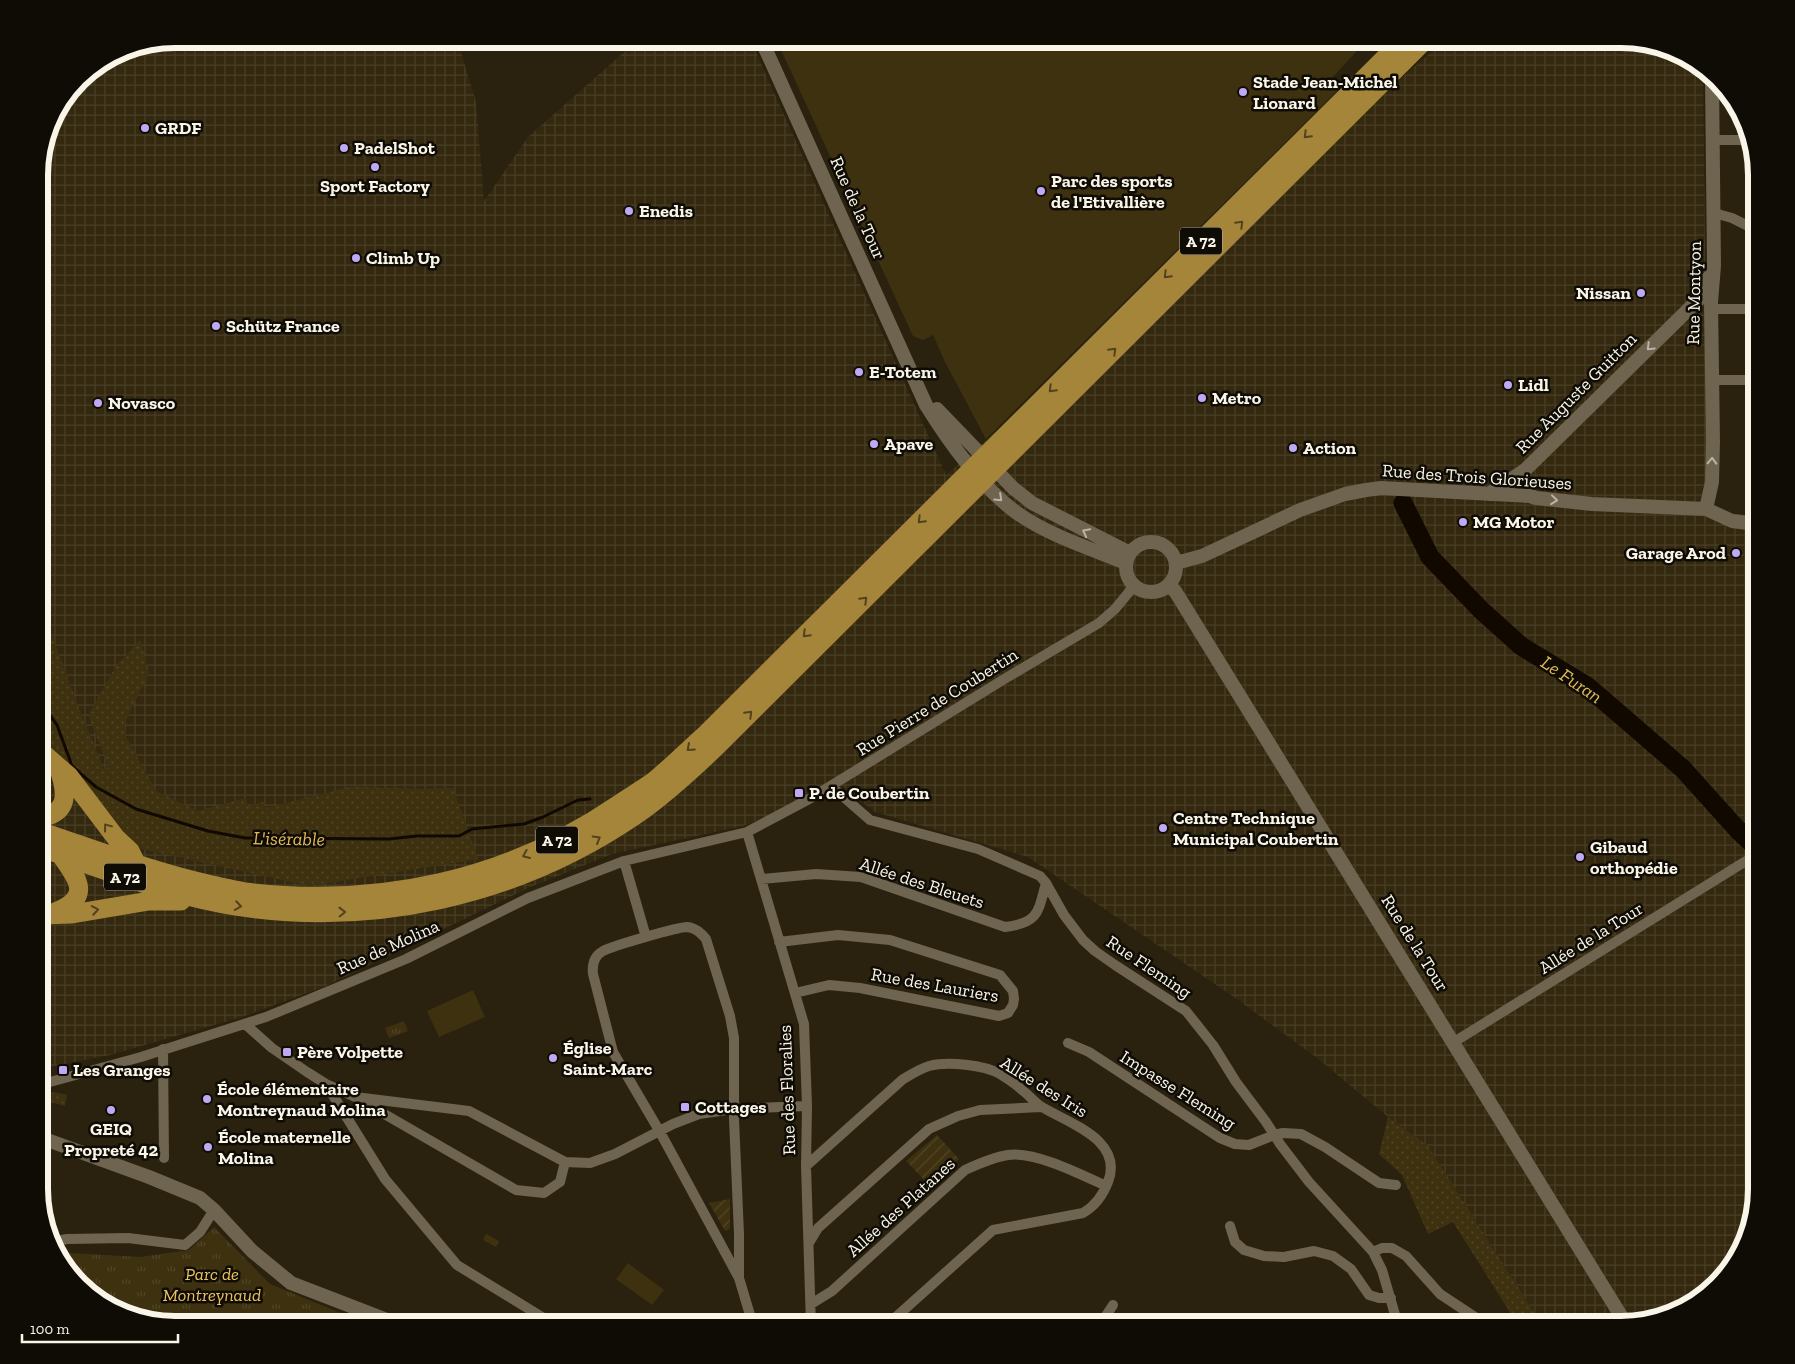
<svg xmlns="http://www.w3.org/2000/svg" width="1795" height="1364" font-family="'Zilla Slab',serif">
<defs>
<pattern id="industrial-grid" width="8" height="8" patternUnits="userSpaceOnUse" patternTransform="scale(1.25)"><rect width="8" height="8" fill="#34290f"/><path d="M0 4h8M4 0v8" fill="none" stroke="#483e26"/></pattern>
<pattern id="grass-dots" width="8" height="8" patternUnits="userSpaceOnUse" patternTransform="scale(1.25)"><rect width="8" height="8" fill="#3e3110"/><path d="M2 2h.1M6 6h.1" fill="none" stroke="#514527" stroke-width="1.8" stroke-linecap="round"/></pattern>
<pattern id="park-tufts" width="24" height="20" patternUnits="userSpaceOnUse" patternTransform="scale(1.25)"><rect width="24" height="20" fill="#3e3110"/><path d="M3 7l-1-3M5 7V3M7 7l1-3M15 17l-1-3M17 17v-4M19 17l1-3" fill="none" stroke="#514527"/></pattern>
<pattern id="garden-furrows" width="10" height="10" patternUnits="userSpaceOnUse" patternTransform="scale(1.25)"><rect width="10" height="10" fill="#3e3110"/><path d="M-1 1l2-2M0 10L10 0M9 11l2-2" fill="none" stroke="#514527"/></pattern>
</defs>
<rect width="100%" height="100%" fill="#2a220f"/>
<!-- industrial -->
<path fill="url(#industrial-grid)" d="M 174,39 L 457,39 L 476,102 L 484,201 L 528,137 L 639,39 L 750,39 L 946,475 L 1446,39 L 1621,39 L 1664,46 L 1703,67 L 1708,511 L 1756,516 L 1756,1190 L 1749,1233 L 1728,1272 L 1680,1311 L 1621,1325 L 1542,1325 L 1428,1146 L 1388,1117 L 1317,1058 L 1231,995 L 1028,857 L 875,812 L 842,786 L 743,826 L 612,854 L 528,888 L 326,986 L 242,1017 L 110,1055 L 39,1069 L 39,165 L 53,114 L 85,73 L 123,49 Z"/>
<!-- grass -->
<path fill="url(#grass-dots)" d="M 39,601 L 80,711 L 104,769 L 109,767 L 90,720 L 90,712 L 116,666 L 140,640 L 149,672 L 125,722 L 126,737 L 156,791 L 198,811 L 246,798 L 248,806 L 263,802 L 266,808 L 350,787 L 423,789 L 453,788 L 478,859 L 309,886 L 133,847 L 39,745 Z
M 54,1092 L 67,1095 L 65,1106 L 39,1099 Z
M 1388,1117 L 1428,1146 L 1542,1325 L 1518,1325 L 1453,1222 L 1428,1234 L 1402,1175 L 1379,1154 Z"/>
<!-- park -->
<path fill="url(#park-tufts)" d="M 404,1021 L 408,1031 L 389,1038 L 385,1028 Z
M 214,1227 L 270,1284 L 370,1325 L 174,1325 L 131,1318 L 92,1297 L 54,1252 L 140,1257 L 189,1250 Z
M 486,1234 L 499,1241 L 496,1247 L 483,1240 Z"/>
<!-- garden -->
<path fill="url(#garden-furrows)" d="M 937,1135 L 959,1159 L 930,1186 L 906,1161 Z
M 730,1199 L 730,1229 L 725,1231 L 709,1203 Z"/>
<!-- pitch -->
<path fill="#3e3110" d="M 776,39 L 1368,39 L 1331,79 L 1338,90 L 986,439 L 945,362 L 933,335 L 923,340 L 913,336 Z
M 473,990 L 485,1017 L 439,1037 L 427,1011 Z
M 628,1263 L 664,1290 L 652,1305 L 616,1279 Z"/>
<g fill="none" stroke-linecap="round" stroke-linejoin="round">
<!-- stream -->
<path stroke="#110900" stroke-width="3" d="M 39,700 L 57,725 L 72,766 L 96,787 L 136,809 L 208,831 L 245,838 L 389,839 L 417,836 L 459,836 L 472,829 L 524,824 L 543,817 L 578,800 L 590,799"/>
<!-- river -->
<path stroke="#110900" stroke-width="19" d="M 1403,503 L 1430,557 L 1481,610 L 1521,646 L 1587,686 L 1683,769 L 1737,829 L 1756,847
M 1756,1132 L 1755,1136 L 1755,1165 L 1756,1167"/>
<!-- minor -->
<path stroke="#6e6450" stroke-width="10" d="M 1713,140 L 1748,140
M 1751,152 L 1752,161
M 1714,213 L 1732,218 L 1756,230
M 1711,309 L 1756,309
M 1713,380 L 1756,380
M 831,786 L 870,820 L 978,849 L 1040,876 L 1046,883 L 1064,915 L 1083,940 L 1095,951 L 1115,965 L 1186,1011 L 1213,1045 L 1236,1082 L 1266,1122 L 1280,1144 L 1309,1182 L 1373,1252 L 1382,1270 L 1398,1325
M 747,832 L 804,1024 L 807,1106 L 806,1166 L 811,1325
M 624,861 L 646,937
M 761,879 L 816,874 L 861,877 L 1005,927 C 1039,923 1038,912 1046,883
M 779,942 L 838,935 L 890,940 L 1000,975 L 1013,991 L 1014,999 L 1013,1005 L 1008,1013 L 999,1016 L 860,988 L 829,985 L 795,993
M 245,1024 L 272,1048 L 307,1072 L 326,1084 L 355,1097 L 469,1111 L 565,1162 L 590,1163 L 615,1154 L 673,1124 L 699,1114 L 734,1109 L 807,1106
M 1454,1042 L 1746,861
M 1068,1043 L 1089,1052 L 1220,1138 L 1235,1144 L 1249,1145 L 1274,1135 L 1283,1133 L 1301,1134 L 1325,1147 L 1379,1183 L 1396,1185
M 163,1049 L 164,1158
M 326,1084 L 385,1179 L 457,1265 L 555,1325
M 39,1085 L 141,1057 L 266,1017 L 406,959 L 528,898 L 624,861 L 747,832 L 811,798 L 1006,678 L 1099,623 L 1115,609 L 1134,586
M 360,1100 L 516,1190 L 544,1193 L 560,1182 L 565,1162
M 806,1166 L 902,1080 C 910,1075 919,1069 929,1066 C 948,1061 984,1065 1000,1074 C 1008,1079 1016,1084 1022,1090 C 1029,1095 1035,1103 1042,1107 C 1070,1124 1124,1140 1108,1182 C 1103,1195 1095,1206 1083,1213 L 993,1230 L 887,1325
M 1230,1226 L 1235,1242 L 1244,1250 L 1264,1256 L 1284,1257 L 1314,1251 L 1333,1256 L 1351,1269 L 1369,1295 L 1379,1298 L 1391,1298
M 51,1242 L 67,1239 L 128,1238 L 185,1245 L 200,1232 L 214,1210
M 809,1243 L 818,1228 L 929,1129 L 958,1116 L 980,1110 L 1041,1107
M 1373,1252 L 1382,1248 L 1392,1248 L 1406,1256 L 1440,1294 L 1487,1325 L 1491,1325
M 739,1278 L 739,1234 L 734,1119 L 734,1038 L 730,1016 L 706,939 C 701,933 696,928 687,927 C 678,927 612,946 603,951 C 594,956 592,965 593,974 L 613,1052 L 660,1132 L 739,1278 L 753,1325
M 811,1304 L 832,1291 L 965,1170 C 978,1164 994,1157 1008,1155 C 1035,1151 1082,1175 1106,1186
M 1100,1325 L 1113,1305"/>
<!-- tertiary -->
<path stroke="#6e6450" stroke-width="14" d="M 761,39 L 926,405 C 949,442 981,487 1017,513 C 1050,536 1089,548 1126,563
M 937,409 L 1013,488 L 1032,503 L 1130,553
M 1489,494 L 1525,470 L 1698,300 L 1709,277
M 1706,509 L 1712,482 L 1713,441 L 1711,302 L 1714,266 L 1712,78
M1126 567a25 25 0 1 1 50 0a25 25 0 1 1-50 0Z
M 1176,563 L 1202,556 L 1300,510 L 1345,494 L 1366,490 L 1381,488 L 1530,496 L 1536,498 L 1592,504 L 1706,509 L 1732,521 L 1756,524
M 1168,585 L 1175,591 L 1201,633 L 1626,1324
M 39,1137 L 149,1177 L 200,1198 L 214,1210 L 252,1251 L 291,1283 L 400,1325"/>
<!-- motorway -->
<path stroke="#a4853a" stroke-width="19" d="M 39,750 L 69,776 L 116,838 L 130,851 L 137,865
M 39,818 C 70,813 67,793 59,769
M 39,831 C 96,850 153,872 212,885 C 223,887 234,890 245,892 C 379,908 508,880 619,804 C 631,796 643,789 654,781 C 672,766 689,749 707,733 L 1404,39
M 39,847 C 99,868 160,892 223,904 C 367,930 516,897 636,815 C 665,795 691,771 717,746 L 1426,39
M 55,912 C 93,897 78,879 60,854
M 39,915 L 72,914 L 149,901 L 181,901"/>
</g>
<!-- one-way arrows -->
<defs><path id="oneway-chevron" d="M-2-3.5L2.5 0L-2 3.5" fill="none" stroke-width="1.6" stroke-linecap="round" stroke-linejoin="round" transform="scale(1.25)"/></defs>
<g stroke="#52421d">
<use href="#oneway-chevron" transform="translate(1307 135) rotate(135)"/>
<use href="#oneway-chevron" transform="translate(1240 224) rotate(-45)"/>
<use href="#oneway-chevron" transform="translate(1167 275) rotate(135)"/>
<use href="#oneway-chevron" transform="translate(1113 351) rotate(-45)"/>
<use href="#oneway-chevron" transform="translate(1052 389) rotate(135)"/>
<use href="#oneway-chevron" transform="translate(921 520) rotate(135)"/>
<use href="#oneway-chevron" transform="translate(864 600) rotate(-45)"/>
<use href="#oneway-chevron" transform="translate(806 634) rotate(135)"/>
<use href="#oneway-chevron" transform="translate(749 714) rotate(-45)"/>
<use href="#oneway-chevron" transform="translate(690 748) rotate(138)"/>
<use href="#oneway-chevron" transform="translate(107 827) rotate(-127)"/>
<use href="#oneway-chevron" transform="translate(597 839) rotate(-30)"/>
<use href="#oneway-chevron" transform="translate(526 855) rotate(157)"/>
<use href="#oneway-chevron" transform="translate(238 906) rotate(9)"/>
<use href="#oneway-chevron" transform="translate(95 910) rotate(-10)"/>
<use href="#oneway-chevron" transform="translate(342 912) rotate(-1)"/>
</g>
<g stroke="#bbb4a4">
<use href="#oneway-chevron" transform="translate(1650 347) rotate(136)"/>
<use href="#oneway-chevron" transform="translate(1712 461) rotate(-88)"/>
<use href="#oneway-chevron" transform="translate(999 498) rotate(43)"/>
<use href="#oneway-chevron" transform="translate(1554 500) rotate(6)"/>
<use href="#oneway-chevron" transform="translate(1086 532) rotate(-152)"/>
</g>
<!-- markers -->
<g fill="#bea9f5" stroke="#0f0c05" stroke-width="2">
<circle cx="1243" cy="92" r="5"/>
<circle cx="145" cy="128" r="5"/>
<circle cx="344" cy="148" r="5"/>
<circle cx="375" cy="167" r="5"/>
<circle cx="1041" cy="191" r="5"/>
<circle cx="629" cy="211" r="5"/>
<circle cx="356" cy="258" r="5"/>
<circle cx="1641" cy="293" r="5"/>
<circle cx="216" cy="326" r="5"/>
<circle cx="859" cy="372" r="5"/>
<circle cx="1508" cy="385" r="5"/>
<circle cx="1202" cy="398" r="5"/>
<circle cx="98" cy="403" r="5"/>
<circle cx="874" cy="444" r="5"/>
<circle cx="1293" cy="448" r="5"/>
<circle cx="1463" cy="522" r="5"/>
<circle cx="1736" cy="553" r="5"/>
<rect x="794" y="788" width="10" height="10" rx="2.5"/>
<circle cx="1163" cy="828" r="5"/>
<circle cx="1580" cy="857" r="5"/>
<rect x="282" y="1047" width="10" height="10" rx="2.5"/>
<circle cx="553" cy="1058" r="5"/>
<rect x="58" y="1065" width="10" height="10" rx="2.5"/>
<circle cx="207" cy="1099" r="5"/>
<rect x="680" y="1102" width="10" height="10" rx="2.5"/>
<circle cx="111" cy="1110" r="5"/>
<circle cx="208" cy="1147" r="5"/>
</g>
<g text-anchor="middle" stroke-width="5" stroke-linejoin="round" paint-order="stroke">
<!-- shield labels -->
<g fill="#0f0c05" stroke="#b4afa5" stroke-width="1">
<rect x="1180" y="227.5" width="42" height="27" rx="4"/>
<rect x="536" y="826.5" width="42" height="27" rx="4"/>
<rect x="104" y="863.5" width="42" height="27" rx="4"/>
</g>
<g font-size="16" font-weight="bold" fill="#faf5e9">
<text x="1201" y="247">A 72</text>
<text x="557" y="846">A 72</text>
<text x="125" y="883">A 72</text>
</g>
<!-- poi labels -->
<g font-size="18" font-weight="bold" fill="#faf5e9" stroke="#0f0c05" text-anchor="start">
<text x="1253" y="88">Stade Jean-Michel<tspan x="1253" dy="21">Lionard</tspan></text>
<text x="155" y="134">GRDF</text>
<text x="354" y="154">PadelShot</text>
<text x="1051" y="187">Parc des sports<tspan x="1051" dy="21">de l'Etivallière</tspan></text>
<text x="375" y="192" text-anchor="middle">Sport Factory</text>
<text x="639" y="217">Enedis</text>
<text x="366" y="264">Climb Up</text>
<text x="1631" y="299" text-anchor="end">Nissan</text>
<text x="226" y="332">Schütz France</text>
<text x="869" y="378">E-Totem</text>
<text x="1518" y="391">Lidl</text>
<text x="1212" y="404">Metro</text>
<text x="108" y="409">Novasco</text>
<text x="884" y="450">Apave</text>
<text x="1303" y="454">Action</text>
<text x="1473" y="528">MG Motor</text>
<text x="1726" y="559" text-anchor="end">Garage Arod</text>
<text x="809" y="799">P. de Coubertin</text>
<text x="1173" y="824">Centre Technique<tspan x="1173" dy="21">Municipal Coubertin</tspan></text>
<text x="1590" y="853">Gibaud<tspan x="1590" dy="21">orthopédie</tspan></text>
<text x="563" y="1054">Église<tspan x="563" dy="21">Saint-Marc</tspan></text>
<text x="297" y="1058">Père Volpette</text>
<text x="73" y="1076">Les Granges</text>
<text x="217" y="1095">École élémentaire<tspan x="217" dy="21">Montreynaud Molina</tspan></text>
<text x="695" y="1113">Cottages</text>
<text x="111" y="1135" text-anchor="middle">GEIQ<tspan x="111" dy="21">Propreté 42</tspan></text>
<text x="218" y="1143">École maternelle<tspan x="218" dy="21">Molina</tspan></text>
</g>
<!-- street labels -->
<g font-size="18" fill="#faf5e9" stroke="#0f0c05">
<text transform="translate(858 208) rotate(66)" y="6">Rue de la Tour</text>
<text transform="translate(1694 293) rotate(-89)" y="6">Rue Montyon</text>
<text transform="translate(1576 393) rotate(-45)" y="6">Rue Auguste Guitton</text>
<text transform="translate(1477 477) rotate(4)" y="6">Rue des Trois Glorieuses</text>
<text transform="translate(937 702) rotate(-32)" y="6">Rue Pierre de Coubertin</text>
<text transform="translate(922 883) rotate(18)" y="6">Allée des Bleuets</text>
<text transform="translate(1591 938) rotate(-32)" y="6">Allée de la Tour</text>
<text transform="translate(1415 943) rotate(58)" y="6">Rue de la Tour</text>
<text transform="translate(388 947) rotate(-24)" y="6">Rue de Molina</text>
<text transform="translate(1149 967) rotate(34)" y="6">Rue Fleming</text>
<text transform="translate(935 985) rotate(10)" y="6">Rue des Lauriers</text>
<text transform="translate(1044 1087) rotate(32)" y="6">Allée des Iris</text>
<text transform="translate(787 1090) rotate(-92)" y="6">Rue des Floralies</text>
<text transform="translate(1178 1090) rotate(32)" y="6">Impasse Fleming</text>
<text transform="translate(901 1207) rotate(-42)" y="6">Allée des Platanes</text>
</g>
<!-- park labels -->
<g font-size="18" font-style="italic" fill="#eac15f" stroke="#0f0c05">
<text x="212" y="1280">Parc de<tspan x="212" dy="21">Montreynaud</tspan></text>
</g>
<!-- water labels -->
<g font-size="19" font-style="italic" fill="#e2b957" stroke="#0f0c05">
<text transform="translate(1572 679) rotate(34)" y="7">Le Furan</text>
<text transform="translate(289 838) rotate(1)" y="7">L'isérable</text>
</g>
</g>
<!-- crop -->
<path d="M0 0H1795V1364H0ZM175 48H1621A127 127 0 0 1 1748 175V1189A127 127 0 0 1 1621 1316H175A127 127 0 0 1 48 1189V175A127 127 0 0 1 175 48Z" fill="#0f0c05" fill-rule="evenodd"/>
<path fill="none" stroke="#faf5e9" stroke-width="6" d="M175 48H1621A127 127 0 0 1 1748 175V1189A127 127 0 0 1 1621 1316H175A127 127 0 0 1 48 1189V175A127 127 0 0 1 175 48Z"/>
<!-- scale -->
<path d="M22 1334v8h156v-8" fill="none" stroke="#faf5e9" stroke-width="2.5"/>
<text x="30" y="1334" font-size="15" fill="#faf5e9" stroke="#0f0c05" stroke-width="4" paint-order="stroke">100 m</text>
</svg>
